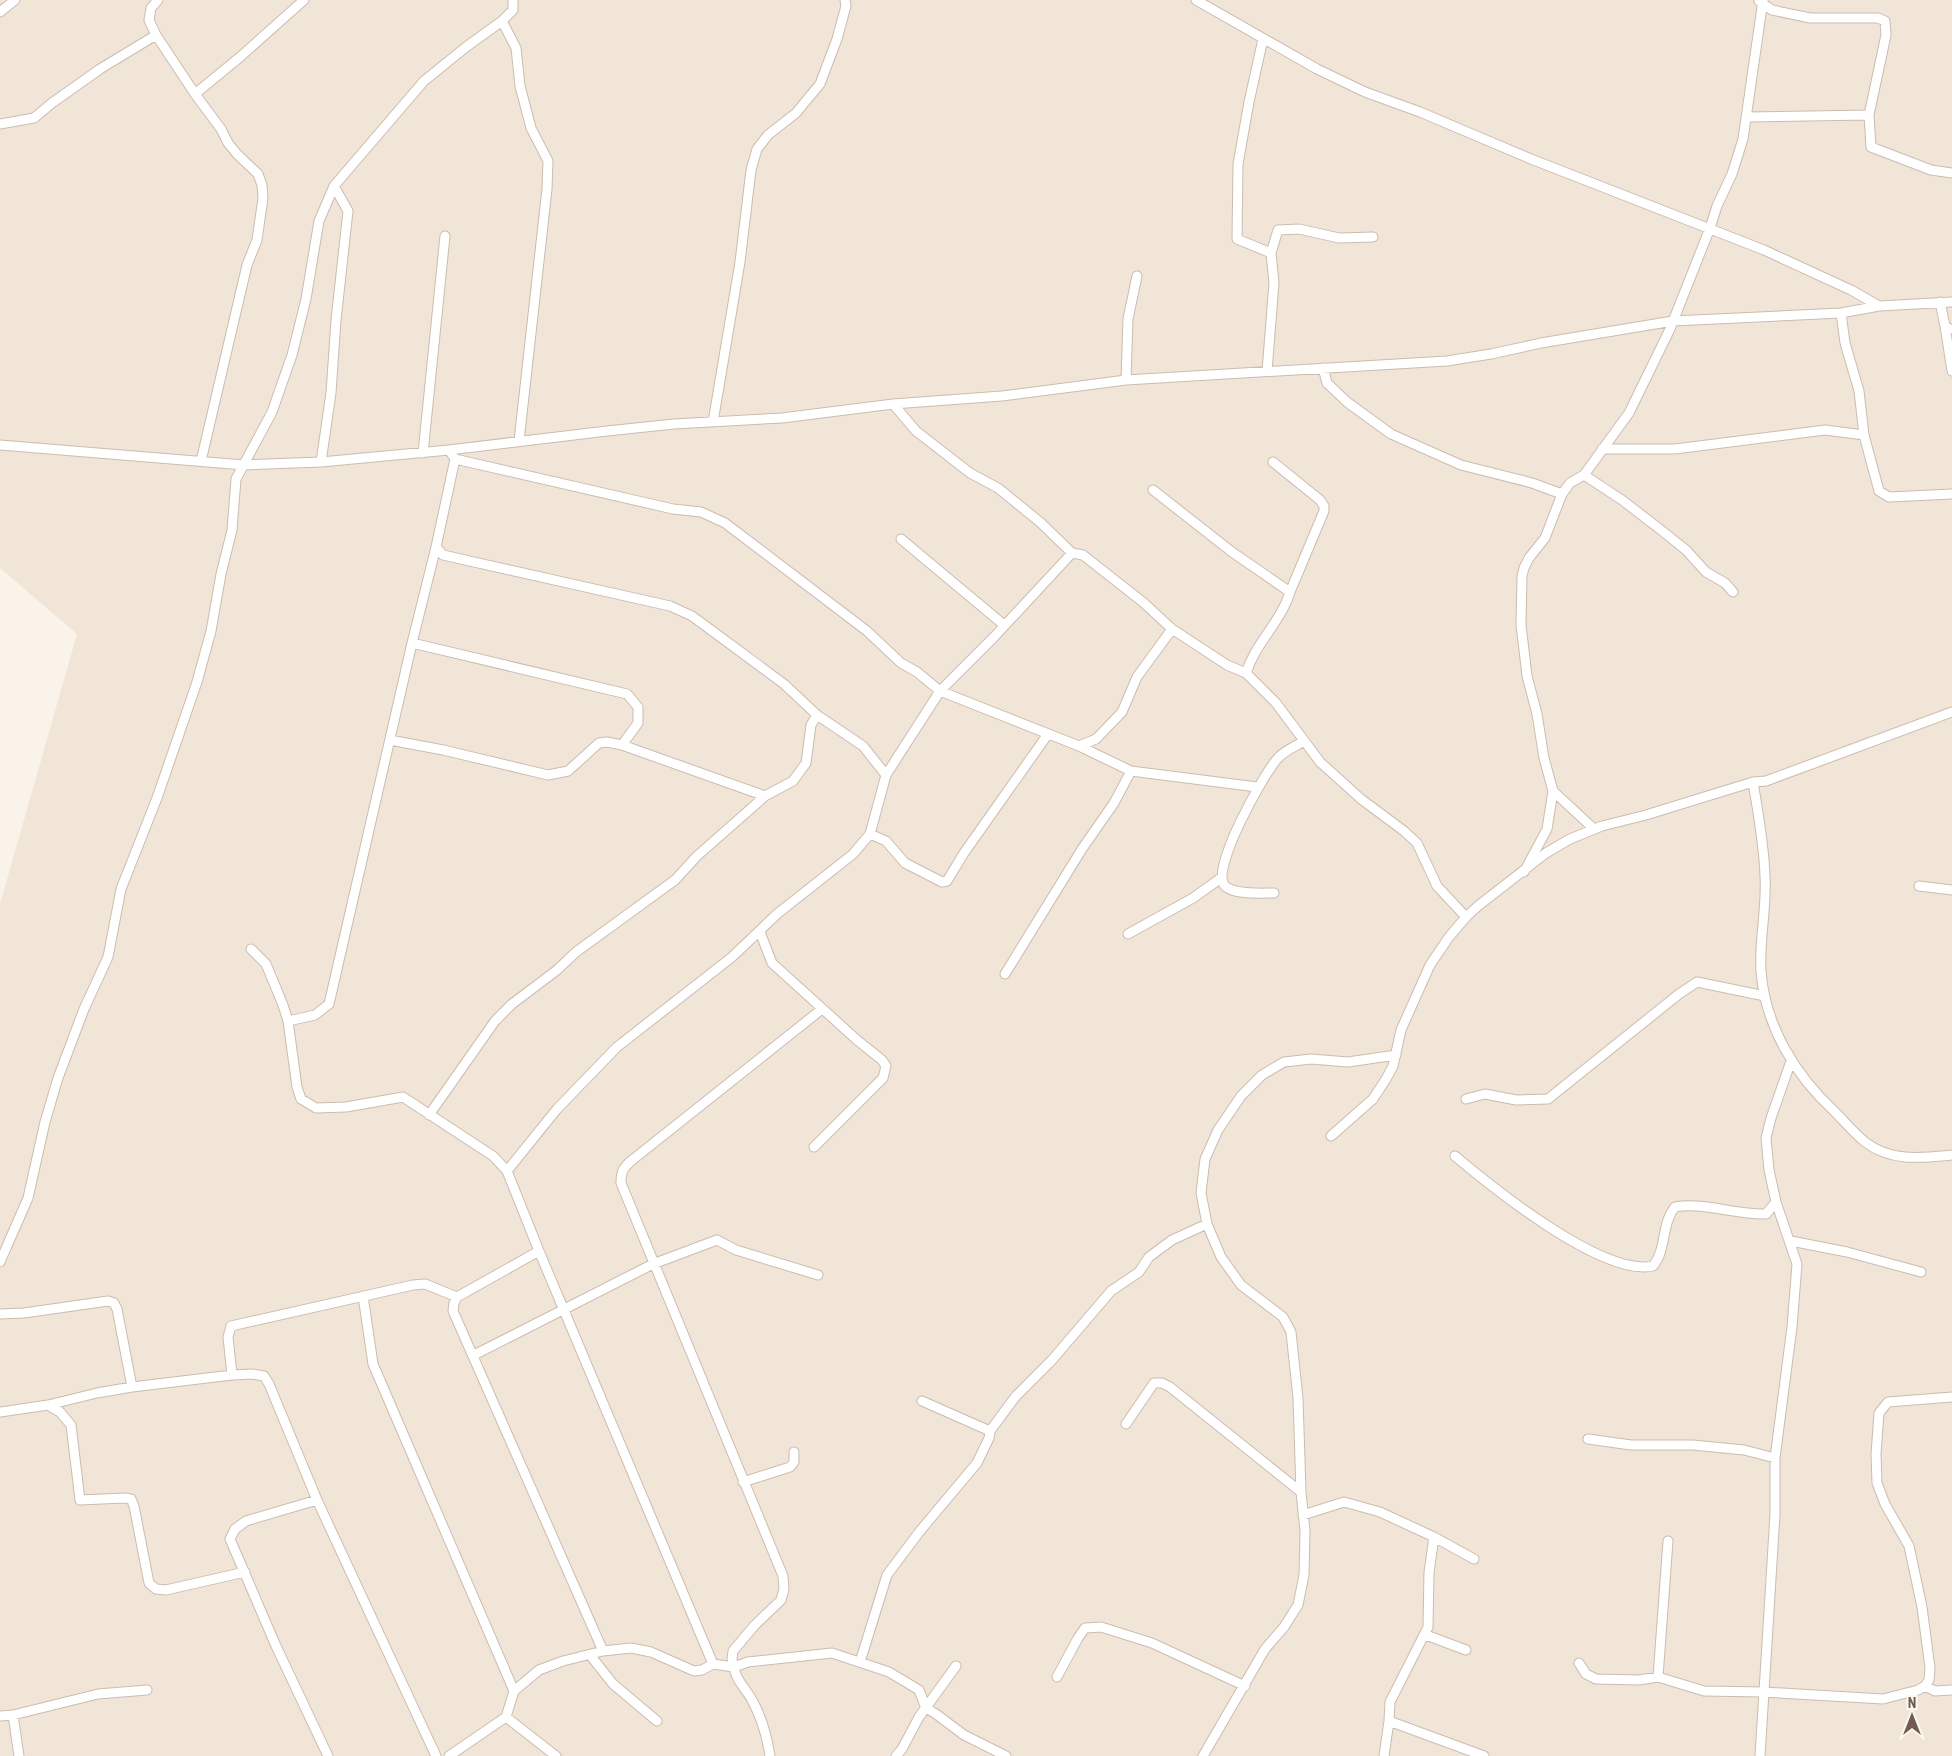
<svg xmlns="http://www.w3.org/2000/svg" width="1952" height="1756" font-family="'Roboto Condensed',sans-serif">
<rect width="100%" height="100%" fill="#faf3e9"/>
<!-- residential -->
<path fill="#f1e5d8" d="M 0,0 L 1952,0 L 1952,1756 L 0,1756 L 0,904 L 77,634 L 0,568 Z"/>
<g fill="none" stroke-linecap="round" stroke-linejoin="round">
<defs>
<path id="street" d="M 158,0 L 151,8 L 149,20 L 156,35 L 195,94 L 221,129 L 228,143 L 237,154 L 258,174 L 262,185 L 263,198 L 257,240 L 247,265 L 201,461
M 1196,0 L 1317,69 L 1365,92 L 1420,112 L 1531,159 L 1764,250 L 1851,290 L 1879,306
M 1759,1 L 1772,10 L 1810,18 L 1878,18 L 1885,21 L 1886,35 L 1869,115 L 1871,147 L 1931,170 L 1952,173
M 0,12 L 15,0
M 502,21 L 516,48 L 520,86 L 531,128 L 548,161 L 547,189 L 519,441
M 1263,39 L 1249,102 L 1238,164 L 1237,239 L 1271,253 L 1274,283 L 1267,371
M 195,94 L 240,57 L 304,0
M 1747,117 L 1869,115
M 0,124 L 34,118 L 52,103 L 100,69 L 156,35
M 1271,253 L 1278,230 L 1299,229 L 1339,238 L 1373,237
M 1940,302 L 1945,326 L 1950,329
M 1841,313 L 1845,343 L 1859,391 L 1864,435 L 1879,491 L 1889,497 L 1952,494
M 1945,326 L 1952,371
M 1323,368 L 1327,383 L 1347,402 L 1391,434 L 1461,465 L 1532,483 L 1562,494
M 1126,380 L 1128,319 L 1137,276
M 893,404 L 916,431 L 970,473 L 998,488 L 1041,523 L 1072,553 L 1083,555 L 1144,603 L 1172,629 L 1227,665 L 1246,673 L 1276,703 L 1320,762 L 1361,799 L 1404,831 L 1417,843 L 1437,886 L 1466,917
M 713,422 L 740,262 L 751,170 L 757,149 L 768,135 L 796,113 L 820,84 L 837,39 L 846,6 L 845,0
M 0,445 L 244,465 L 321,462 L 449,450 L 607,431 L 674,424 L 782,418 L 893,404 L 1002,396 L 1126,380 L 1447,361 L 1491,354 L 1541,343 L 1673,321 L 1841,313 L 1879,306 L 1952,302
M 1602,449 L 1675,449 L 1825,430 L 1864,435
M 449,450 L 455,459 L 673,509 L 701,512 L 725,523 L 867,631 L 901,663 L 917,672 L 940,691 L 1079,746 L 1096,739 L 1122,712 L 1137,677 L 1172,629
M 423,453 L 445,236
M 455,459 L 436,547 L 443,555 L 670,606 L 692,616 L 784,684 L 817,715 L 863,746 L 886,775
M 321,462 L 331,393 L 336,320 L 348,211 L 334,186
M 1584,475 L 1622,500 L 1661,530 L 1686,550 L 1706,572 L 1725,583 L 1733,592
M 1153,490 L 1232,552 L 1290,592
M 901,539 L 1004,625
M 412,643 L 627,694 L 638,707 L 638,723 L 622,745
M 1246,673 C 1256,642 1281,622 1290,592 L 1324,511 L 1324,506 L 1320,500 L 1273,462
M 390,740 L 443,750 L 548,775 L 568,771 L 599,743 L 607,742 L 622,745 L 765,796
M 1079,746 L 1131,771 L 1257,787
M 1753,782 C 1758,813 1764,844 1765,876 C 1767,908 1759,939 1761,971 C 1765,1026 1795,1075 1835,1112 C 1845,1122 1854,1133 1865,1142 C 1891,1162 1921,1158 1952,1155
M 1553,791 L 1594,829
M 870,834 L 886,841 L 905,863 L 942,882 L 947,881 L 964,853 L 1048,734
M 1524,872 L 1547,829 L 1553,791 L 1544,758 L 1537,714 L 1527,676 L 1524,650 L 1521,625 L 1522,576 L 1524,568 L 1529,558 L 1545,538 L 1562,494 L 1570,483 L 1584,475 L 1629,413 L 1670,329 L 1710,228 L 1717,206 L 1732,174 L 1743,139 L 1763,0
M 1919,886 L 1952,890
M 1274,893 C 1261,893 1234,895 1225,886 C 1209,871 1264,773 1278,758 C 1284,751 1296,746 1304,741
M 760,932 L 772,963 L 857,1040 L 882,1060 L 886,1066 L 883,1078 L 814,1147
M 1128,934 L 1193,898 L 1221,878
M 251,949 L 266,964 L 283,1005 L 288,1021 L 297,1087 L 301,1099 L 316,1108 L 346,1107 L 403,1097 L 493,1156 L 507,1171 L 539,1251 L 713,1664
M 1005,974 L 1082,849 L 1114,803 L 1131,771
M 822,1009 L 631,1161 C 623,1168 621,1172 621,1183 L 783,1576 L 784,1589 L 781,1600 L 754,1626 L 733,1651 L 732,1659 L 734,1667 L 748,1662 L 832,1653 L 889,1672 L 919,1690 L 926,1708 L 936,1714 L 964,1735 L 1006,1756
M 288,1021 L 315,1015 L 329,1004 L 412,643 L 436,547
M 1466,1099 L 1485,1094 L 1516,1100 L 1548,1099 L 1679,994 L 1697,982 L 1765,996
M 429,1115 L 495,1021 L 512,1004 L 557,970 L 576,952 L 675,880 L 697,856 L 765,796 L 793,781 L 806,763 L 811,725 L 817,715
M 1331,1136 L 1373,1099 L 1386,1079 L 1393,1066 L 1401,1030 L 1430,965 L 1449,937 L 1466,917 L 1478,906 L 1546,853 L 1570,839 L 1602,826 L 1646,815 L 1753,782 L 1766,781 L 1952,712
M 1455,1156 C 1493,1188 1603,1277 1653,1266 C 1667,1249 1661,1224 1675,1207 C 1705,1202 1735,1215 1766,1214 L 1776,1202
M 507,1171 L 557,1109 L 617,1047 L 732,957 L 777,914 L 853,854 L 870,834 L 886,775 L 940,691 L 994,637 L 1072,553
M 1791,1241 L 1847,1252 L 1921,1272
M 539,1251 L 457,1297 L 454,1303 L 453,1311 L 603,1651
M 0,1262 L 28,1198 L 45,1122 L 58,1078 L 84,1009 L 108,957 L 121,889 L 157,798 L 197,682 L 211,631 L 221,574 L 232,530 L 236,479 L 272,412 L 292,355 L 306,299 L 319,221 L 334,186 L 424,81 L 466,47 L 502,21 L 513,10 L 513,0
M 363,1296 L 373,1364 L 514,1691
M 0,1314 L 24,1313 L 108,1301 L 114,1303 L 117,1309 L 132,1387
M 474,1355 L 653,1264 L 717,1240 L 736,1250 L 818,1275
M 232,1375 L 228,1337 L 231,1326 L 413,1285 L 425,1284 L 457,1297
M 48,1405 L 60,1412 L 71,1425 L 80,1500 L 124,1498 L 131,1499 L 134,1506 L 149,1583 L 156,1589 L 166,1590 L 245,1572
M 0,1412 L 48,1405 L 97,1393 L 132,1387 L 232,1375 L 252,1374 L 264,1376 L 269,1384 L 317,1500 L 436,1756
M 1126,1424 L 1154,1383 L 1162,1383 L 1170,1387 L 1301,1492
M 990,1431 L 1016,1396 L 1052,1360 L 1111,1291 L 1139,1272 L 1149,1257 L 1172,1240 L 1207,1224
M 1588,1439 L 1631,1445 L 1693,1445 L 1744,1450 L 1775,1458
M 743,1482 L 790,1467 L 794,1462 L 794,1452
M 317,1500 L 246,1521 L 235,1529 L 230,1539 L 276,1646 L 328,1756
M 1303,1515 L 1344,1502 L 1380,1512 L 1434,1537 L 1474,1559
M 1426,1635 L 1466,1650
M 590,1655 L 613,1684 L 657,1721
M 860,1662 L 887,1575 L 920,1531 L 977,1463 L 989,1438 L 990,1431 L 922,1401
M 1579,1663 L 1586,1674 L 1596,1679 L 1639,1680 L 1658,1677 L 1704,1691 L 1763,1692 L 1883,1699 L 1918,1690 L 1925,1686 L 1929,1680 L 1930,1668 L 1922,1607 L 1909,1546 L 1885,1504 L 1877,1483 L 1876,1454 L 1879,1413 L 1888,1402 L 1952,1397
M 1057,1677 L 1078,1638 L 1085,1628 L 1101,1627 L 1152,1643 L 1245,1686
M 1658,1677 L 1668,1541
M 1925,1686 L 1935,1691 L 1952,1690
M 13,1715 L 19,1756
M 0,1716 L 13,1715 L 98,1694 L 147,1690
M 506,1717 L 556,1756
M 1389,1721 L 1484,1756
M 449,1756 L 506,1717 L 514,1691 L 539,1670 L 563,1661 L 603,1651 L 631,1648 L 651,1652 L 694,1671 L 702,1670 L 713,1664 L 734,1667 C 735,1679 746,1689 752,1700 C 762,1718 767,1736 770,1756
M 896,1756 L 902,1749 L 919,1717 L 956,1666
M 1203,1756 L 1265,1649 L 1284,1627 L 1298,1605 L 1304,1575 L 1305,1531 L 1301,1492 L 1298,1398 L 1291,1332 L 1283,1317 L 1241,1285 L 1221,1257 L 1207,1224 L 1201,1193 L 1205,1159 L 1218,1130 L 1241,1096 L 1262,1075 L 1284,1062 L 1311,1059 L 1348,1062 L 1396,1055
M 1384,1756 L 1389,1721 L 1390,1702 L 1428,1627 L 1429,1572 L 1434,1537
M 1760,1756 L 1775,1514 L 1775,1458 L 1792,1327 L 1797,1264 L 1776,1202 L 1769,1170 L 1766,1138 L 1771,1118 L 1791,1061"/>
</defs>
<!-- street casing -->
<use href="#street" stroke="#cbbcb0" stroke-width="11"/>
<!-- street -->
<use href="#street" stroke="#fff" stroke-width="9"/>
</g>
<!-- north arrow -->
<g transform="translate(1912 1716)" stroke="#fdf7ef" stroke-width="4" paint-order="stroke">
<path d="M0-4L9 19L0 12L-9 19Z" fill="#715b50"/>
<text y="-8" font-size="14" font-weight="bold" text-anchor="middle" fill="#715b50">N</text>
</g>
</svg>
